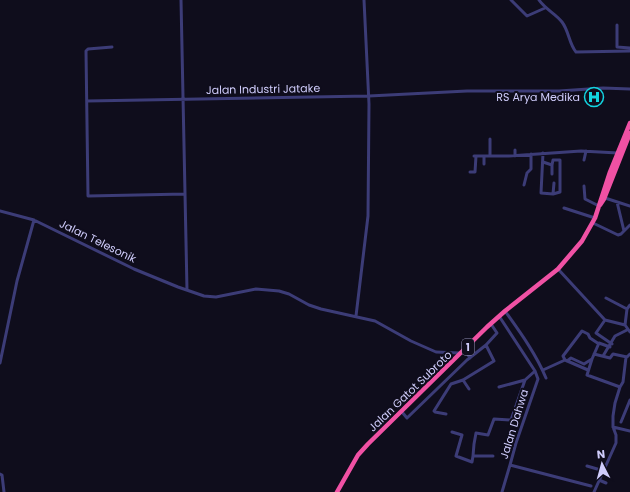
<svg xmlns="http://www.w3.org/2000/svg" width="630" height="492" font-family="Poppins,sans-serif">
<rect width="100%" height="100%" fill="#0f0d1c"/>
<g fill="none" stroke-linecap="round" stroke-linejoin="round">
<!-- minor -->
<path stroke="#3c3c77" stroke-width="3" d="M 181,0 L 187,290
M 511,0 L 527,16 L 545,8
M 539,0 C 545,9 556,14 562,22 C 569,31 569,44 576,52 L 630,51
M 617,25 L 617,47 L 630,48
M 112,47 L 88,49 L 86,51 L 88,196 L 185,194
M 87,101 L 369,96 L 467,91 L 559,91 L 603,88 L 630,89
M 515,150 L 515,156
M 543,153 L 541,193 L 553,194 L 554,183
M 474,156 L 509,156 L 581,151 L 618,153
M 490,156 L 490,139
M 584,160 L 586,151
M 543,162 L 552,165 L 552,174
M 484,164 L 484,156
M 552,165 L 553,160 L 560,160 L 560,192 L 553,194
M 470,172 L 475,172 L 476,156
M 524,185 L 527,173 L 531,169 L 531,154
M 584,186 L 585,199 L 599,206
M 605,198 L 630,206
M 617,202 L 624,231
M 564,208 L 595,218
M 0,211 L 34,220 L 134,269 L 178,287 L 204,296 L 216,297 L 256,289 L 279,291 L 289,294 L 309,305 L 321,309 L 375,321 L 411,341 L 436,352 L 460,353
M 593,223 L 618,235 L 621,234 L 630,225
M 558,269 L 605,320 L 625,325 L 630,332
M 606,298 L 627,309
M 505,311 C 520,332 536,354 546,378
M 356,316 L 368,216 L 369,104 L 364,0
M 499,316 L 535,371 L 538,379 L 516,443 L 510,465 L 591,486
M 605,320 L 596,333 L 612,344
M 625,325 L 627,309 L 630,305
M 610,347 L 599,343 L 592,359 L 587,375 L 620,387
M 465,350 L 470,358
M 594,354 L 610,358 L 613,354 L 627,357 L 630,354
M 603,356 L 615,336 L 627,330
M 567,361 L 571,358 L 584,364 L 592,359
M 0,363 L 17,281 L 34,220
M 543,370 L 565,360
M 588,370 L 565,360 L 563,356 L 582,331 L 588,334 L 590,338 L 599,344
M 463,380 L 469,389
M 499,387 L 525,380 L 535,371
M 402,412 L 407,418 L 467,360 L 486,345 L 497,333 L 491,324
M 446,414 L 435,412 L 434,411 L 451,384 L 463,380 L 494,361 L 486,345
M 621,422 L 630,400
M 613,427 L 630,431
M 452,432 L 462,435 L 456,456 L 472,462 L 473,456
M 493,456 L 473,456 L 474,444 L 476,433 L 488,435 L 494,419 L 511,420 L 525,380
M 587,466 L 604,471
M 0,474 L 2,475 L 4,492
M 599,480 L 606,483
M 502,492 L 510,465
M 594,492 L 616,443 L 616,435 L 613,427 L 613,416 L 615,403 L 620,387 L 623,382 L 626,357"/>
<!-- highway -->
<path stroke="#f051a4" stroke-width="4.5" d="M 600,205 L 604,199 L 630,133
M 337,492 L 358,455 L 368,444 L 487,327 L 505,311 L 558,269 L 582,241 L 595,218 L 610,172 L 630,123"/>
</g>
<!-- icons -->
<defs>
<symbol id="hospital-ring" viewBox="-11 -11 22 22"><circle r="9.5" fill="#0f0d1c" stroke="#13d4e0" stroke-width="1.5"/><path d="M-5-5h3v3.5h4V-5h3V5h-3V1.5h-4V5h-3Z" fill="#13d4e0"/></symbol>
</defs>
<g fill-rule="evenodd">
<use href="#hospital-ring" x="583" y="86" width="22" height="22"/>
</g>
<g text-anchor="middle" stroke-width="4" stroke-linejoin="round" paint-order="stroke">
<!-- shield labels -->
<rect fill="#0f0d1c" stroke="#9593b8" stroke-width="1" x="462" y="339" width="12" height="16" rx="3"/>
<g font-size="10" font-weight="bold" fill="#cfccfb">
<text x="468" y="351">1</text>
</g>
<!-- street labels -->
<g font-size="11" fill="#cfccfb" stroke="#0f0d1c">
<text transform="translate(263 89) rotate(-1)" y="4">Jalan Industri Jatake</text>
<text transform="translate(98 241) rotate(26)" y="4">Jalan Telesonik</text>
<text transform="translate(410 391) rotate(-44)" y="4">Jalan Gatot Subroto</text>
<text transform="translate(514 424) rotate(-73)" y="4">Jalan Dahwa</text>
</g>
<!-- poi labels -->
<g font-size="11" fill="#cfccfb" stroke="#0f0d1c" text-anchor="end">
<text x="580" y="101">RS Arya Medika</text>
</g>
</g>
<!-- north arrow -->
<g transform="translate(602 464) rotate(354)" stroke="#0f0d1c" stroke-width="3" paint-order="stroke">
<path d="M0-3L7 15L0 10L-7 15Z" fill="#cfccfb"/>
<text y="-6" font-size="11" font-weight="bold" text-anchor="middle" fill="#cfccfb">N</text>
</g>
</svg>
